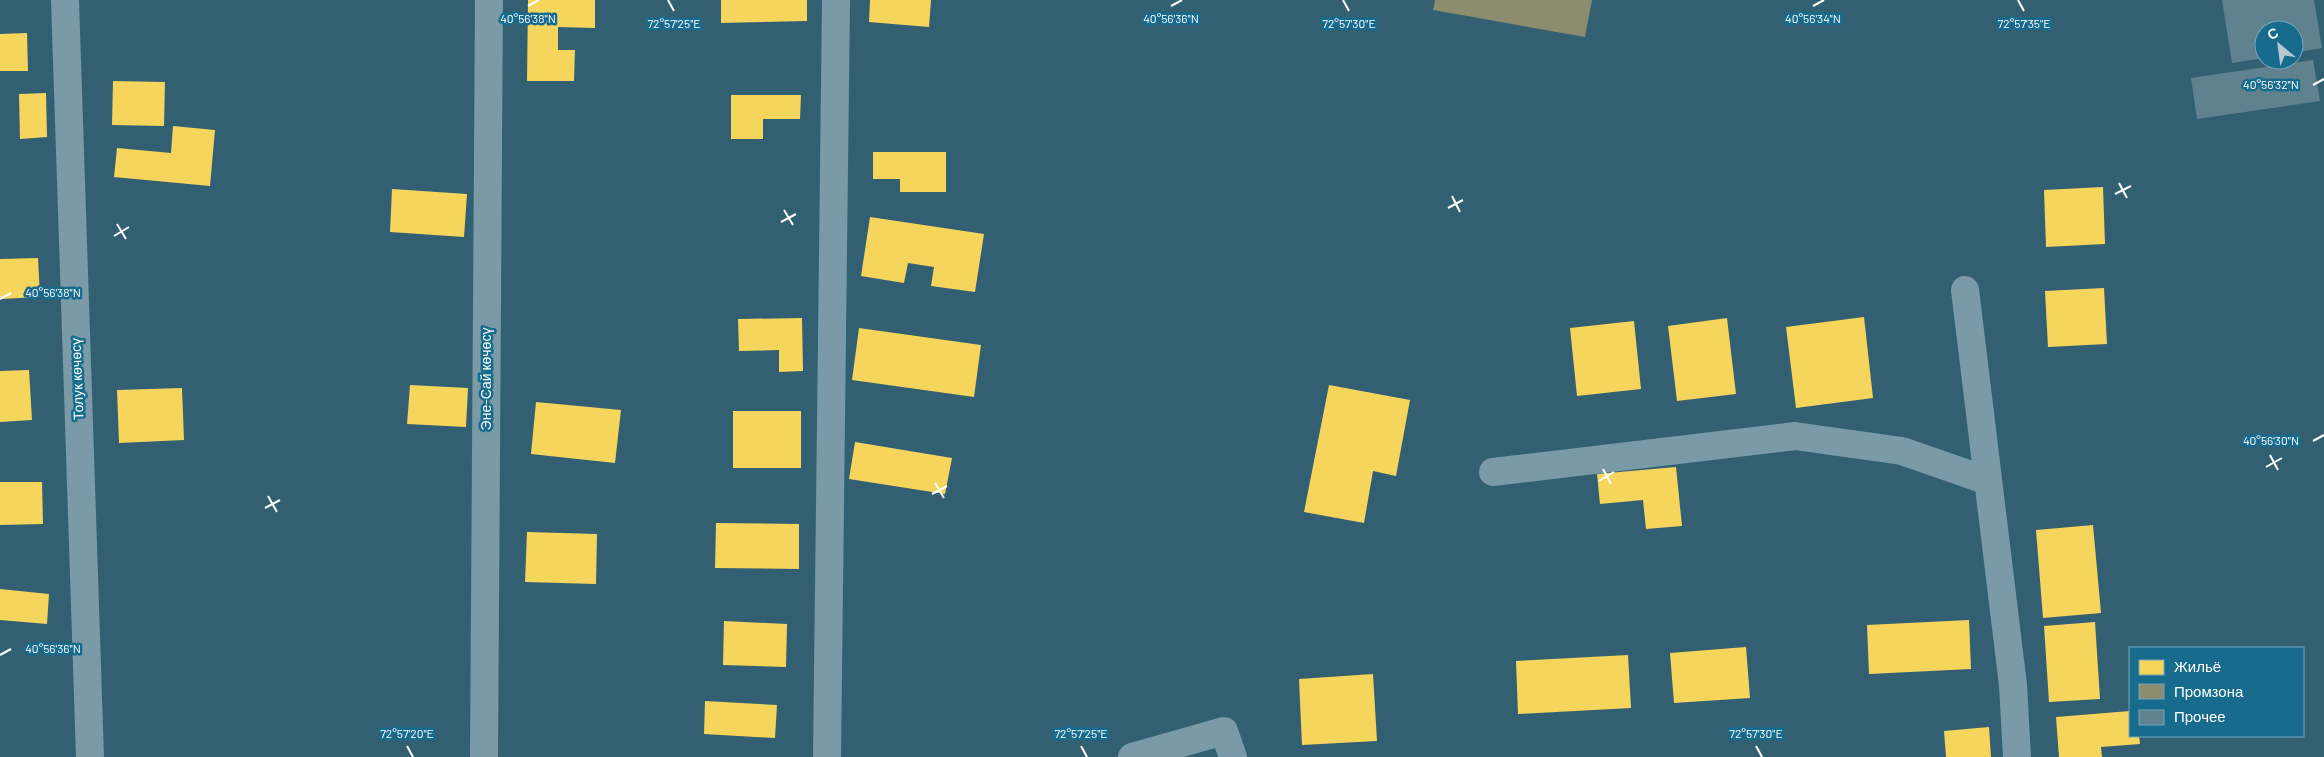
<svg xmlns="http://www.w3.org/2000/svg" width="2324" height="757" font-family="Barlow,sans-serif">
<rect width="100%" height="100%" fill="#326072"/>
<!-- homes -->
<path fill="#f6d55c" d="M 528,0 L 595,0 L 595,28 L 558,27 L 558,50 L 575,50 L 574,81 L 527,81 Z
M 721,0 L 807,0 L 807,21 L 721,23 Z
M 870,0 L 931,0 L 929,27 L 869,22 Z
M 27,33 L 28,71 L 0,71 L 0,34 Z
M 113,81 L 165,82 L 164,126 L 112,125 Z
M 46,93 L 47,137 L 20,139 L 19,94 Z
M 731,95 L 801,95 L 800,119 L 763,119 L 763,139 L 731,139 Z
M 173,126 L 215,130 L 210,186 L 114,177 L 117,148 L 171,153 Z
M 873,152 L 946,152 L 946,192 L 900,192 L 900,179 L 873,179 Z
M 2103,187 L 2105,244 L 2046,247 L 2044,190 Z
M 392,189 L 467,194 L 464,237 L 390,232 Z
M 870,217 L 984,234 L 975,292 L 931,286 L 934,267 L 908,263 L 904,283 L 861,276 Z
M 38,258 L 40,297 L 0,299 L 0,259 Z
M 2104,288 L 2107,344 L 2048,347 L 2045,291 Z
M 1864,317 L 1873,398 L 1796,408 L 1786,327 Z
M 802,318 L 803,371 L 779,372 L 779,350 L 739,351 L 738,319 Z
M 1727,318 L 1736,394 L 1677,401 L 1668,326 Z
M 1634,321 L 1641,389 L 1577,396 L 1570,328 Z
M 859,328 L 981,345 L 974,397 L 852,380 Z
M 29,370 L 32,420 L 0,422 L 0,371 Z
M 410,385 L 468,388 L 466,427 L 407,424 Z
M 1329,385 L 1410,400 L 1396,476 L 1373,471 L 1364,523 L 1304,512 Z
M 182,388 L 184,440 L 119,443 L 117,390 Z
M 536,402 L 621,410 L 615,463 L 531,454 Z
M 733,411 L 801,411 L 801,468 L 733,468 Z
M 855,442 L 952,458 L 945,494 L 849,479 Z
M 1676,467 L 1682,526 L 1646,529 L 1643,500 L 1600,504 L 1597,474 Z
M 0,482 L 42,482 L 43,524 L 0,525 Z
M 716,523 L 799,524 L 799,569 L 715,568 Z
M 2093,525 L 2101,613 L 2043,618 L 2036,530 Z
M 527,532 L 597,534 L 596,584 L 525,582 Z
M 0,589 L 49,594 L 47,624 L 0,620 Z
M 1969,620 L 1971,669 L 1869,674 L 1867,625 Z
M 724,621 L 787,624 L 786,667 L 723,665 Z
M 2095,622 L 2100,699 L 2049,702 L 2044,626 Z
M 1746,647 L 1750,698 L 1674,703 L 1670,653 Z
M 1628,655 L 1631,708 L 1518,714 L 1516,661 Z
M 1373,674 L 1377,741 L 1302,745 L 1299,679 Z
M 705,701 L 777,705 L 775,738 L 704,734 Z
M 2130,711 L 2130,736 L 2139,736 L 2140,744 L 2101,747 L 2102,757 L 2059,757 L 2056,717 Z
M 1989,727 L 1991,757 L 1946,757 L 1944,731 Z"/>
<!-- industry -->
<path fill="#8c8c6e" d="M 1435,0 L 1592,0 L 1585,37 L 1433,10 Z"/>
<!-- building -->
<path fill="#60828f" d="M 2222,0 L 2314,0 L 2322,48 L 2294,53 L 2294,30 L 2264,30 L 2264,58 L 2232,63 Z
M 2313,60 L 2320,101 L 2197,119 L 2191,78 Z"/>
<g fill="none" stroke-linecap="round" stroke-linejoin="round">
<!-- minor -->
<path stroke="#799aa6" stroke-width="28" d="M 65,0 L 90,757
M 1965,290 L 2013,685 L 2017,757
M 1493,472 L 1795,436 L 1902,451 L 1988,481
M 484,757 L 489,0
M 827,757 L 836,0
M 1132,757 L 1224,731 L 1233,757"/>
</g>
<!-- ticks -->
<path fill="none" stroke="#fff" stroke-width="2" d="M 668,0 L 674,11M 1343,0 L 1349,11M 2018,0 L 2024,11M 528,6 L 539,0M 1171,6 L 1182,0M 1813,6 L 1824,0M 2313,85 L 2324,79M 2119,183 L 2127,198M 2115,194 L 2131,186M 1452,196 L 1460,212M 1448,208 L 1463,200M 784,210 L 793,225M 781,222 L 796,214M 117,224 L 126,239M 114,236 L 129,227M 0,299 L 11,293M 2313,441 L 2324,435M 2270,455 L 2278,470M 2266,467 L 2282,458M 1603,469 L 1611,484M 1599,481 L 1614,472M 935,483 L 944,498M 932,494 L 947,486M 268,496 L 277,512M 265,508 L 280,500M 0,655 L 11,649M 407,746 L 413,757M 1081,746 L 1087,757M 1756,746 L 1762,757"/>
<g text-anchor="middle" stroke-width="5" stroke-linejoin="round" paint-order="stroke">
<!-- street labels -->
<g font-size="14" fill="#fff" stroke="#176b8d">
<text transform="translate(77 379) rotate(-92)" y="5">Толук көчөсү</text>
<text transform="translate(486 379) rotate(-90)" y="5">Эне-Сай көчөсү</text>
</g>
</g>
<g font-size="12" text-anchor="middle" fill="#fff" stroke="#176b8d" stroke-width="5" stroke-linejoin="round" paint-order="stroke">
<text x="528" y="23">40°56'38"N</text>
<text x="1813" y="23">40°56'34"N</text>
<text x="1171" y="23">40°56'36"N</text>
<text x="674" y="28">72°57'25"E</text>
<text x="1349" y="28">72°57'30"E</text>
<text x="2024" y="28">72°57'35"E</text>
<text x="2271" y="89">40°56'32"N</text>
<text x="53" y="297">40°56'38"N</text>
<text x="2271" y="445">40°56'30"N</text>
<text x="53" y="653">40°56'36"N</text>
<text x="407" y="738">72°57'20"E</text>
<text x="1081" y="738">72°57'25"E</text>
<text x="1756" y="738">72°57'30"E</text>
</g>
<!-- legend -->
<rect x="2129" y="647" width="175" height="90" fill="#176b8d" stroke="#74a6bb"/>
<rect x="2139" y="660" width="25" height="15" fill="#f6d55c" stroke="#74a6bb"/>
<text x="2174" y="672" font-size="15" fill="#ffffff">Жильё</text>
<rect x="2139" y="684" width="25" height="15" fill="#8c8c6e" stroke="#74a6bb"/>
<text x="2174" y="697" font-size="15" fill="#ffffff">Промзона</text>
<rect x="2139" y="710" width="25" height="15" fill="#60828f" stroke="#74a6bb"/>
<text x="2174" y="722" font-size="15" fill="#ffffff">Прочее</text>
<!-- north arrow -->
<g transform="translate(2279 45) rotate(331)"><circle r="24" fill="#176b8d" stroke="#74a6bb"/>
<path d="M0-4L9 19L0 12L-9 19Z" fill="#b7c7ce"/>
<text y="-8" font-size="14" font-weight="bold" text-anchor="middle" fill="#ffffff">С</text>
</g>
</svg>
